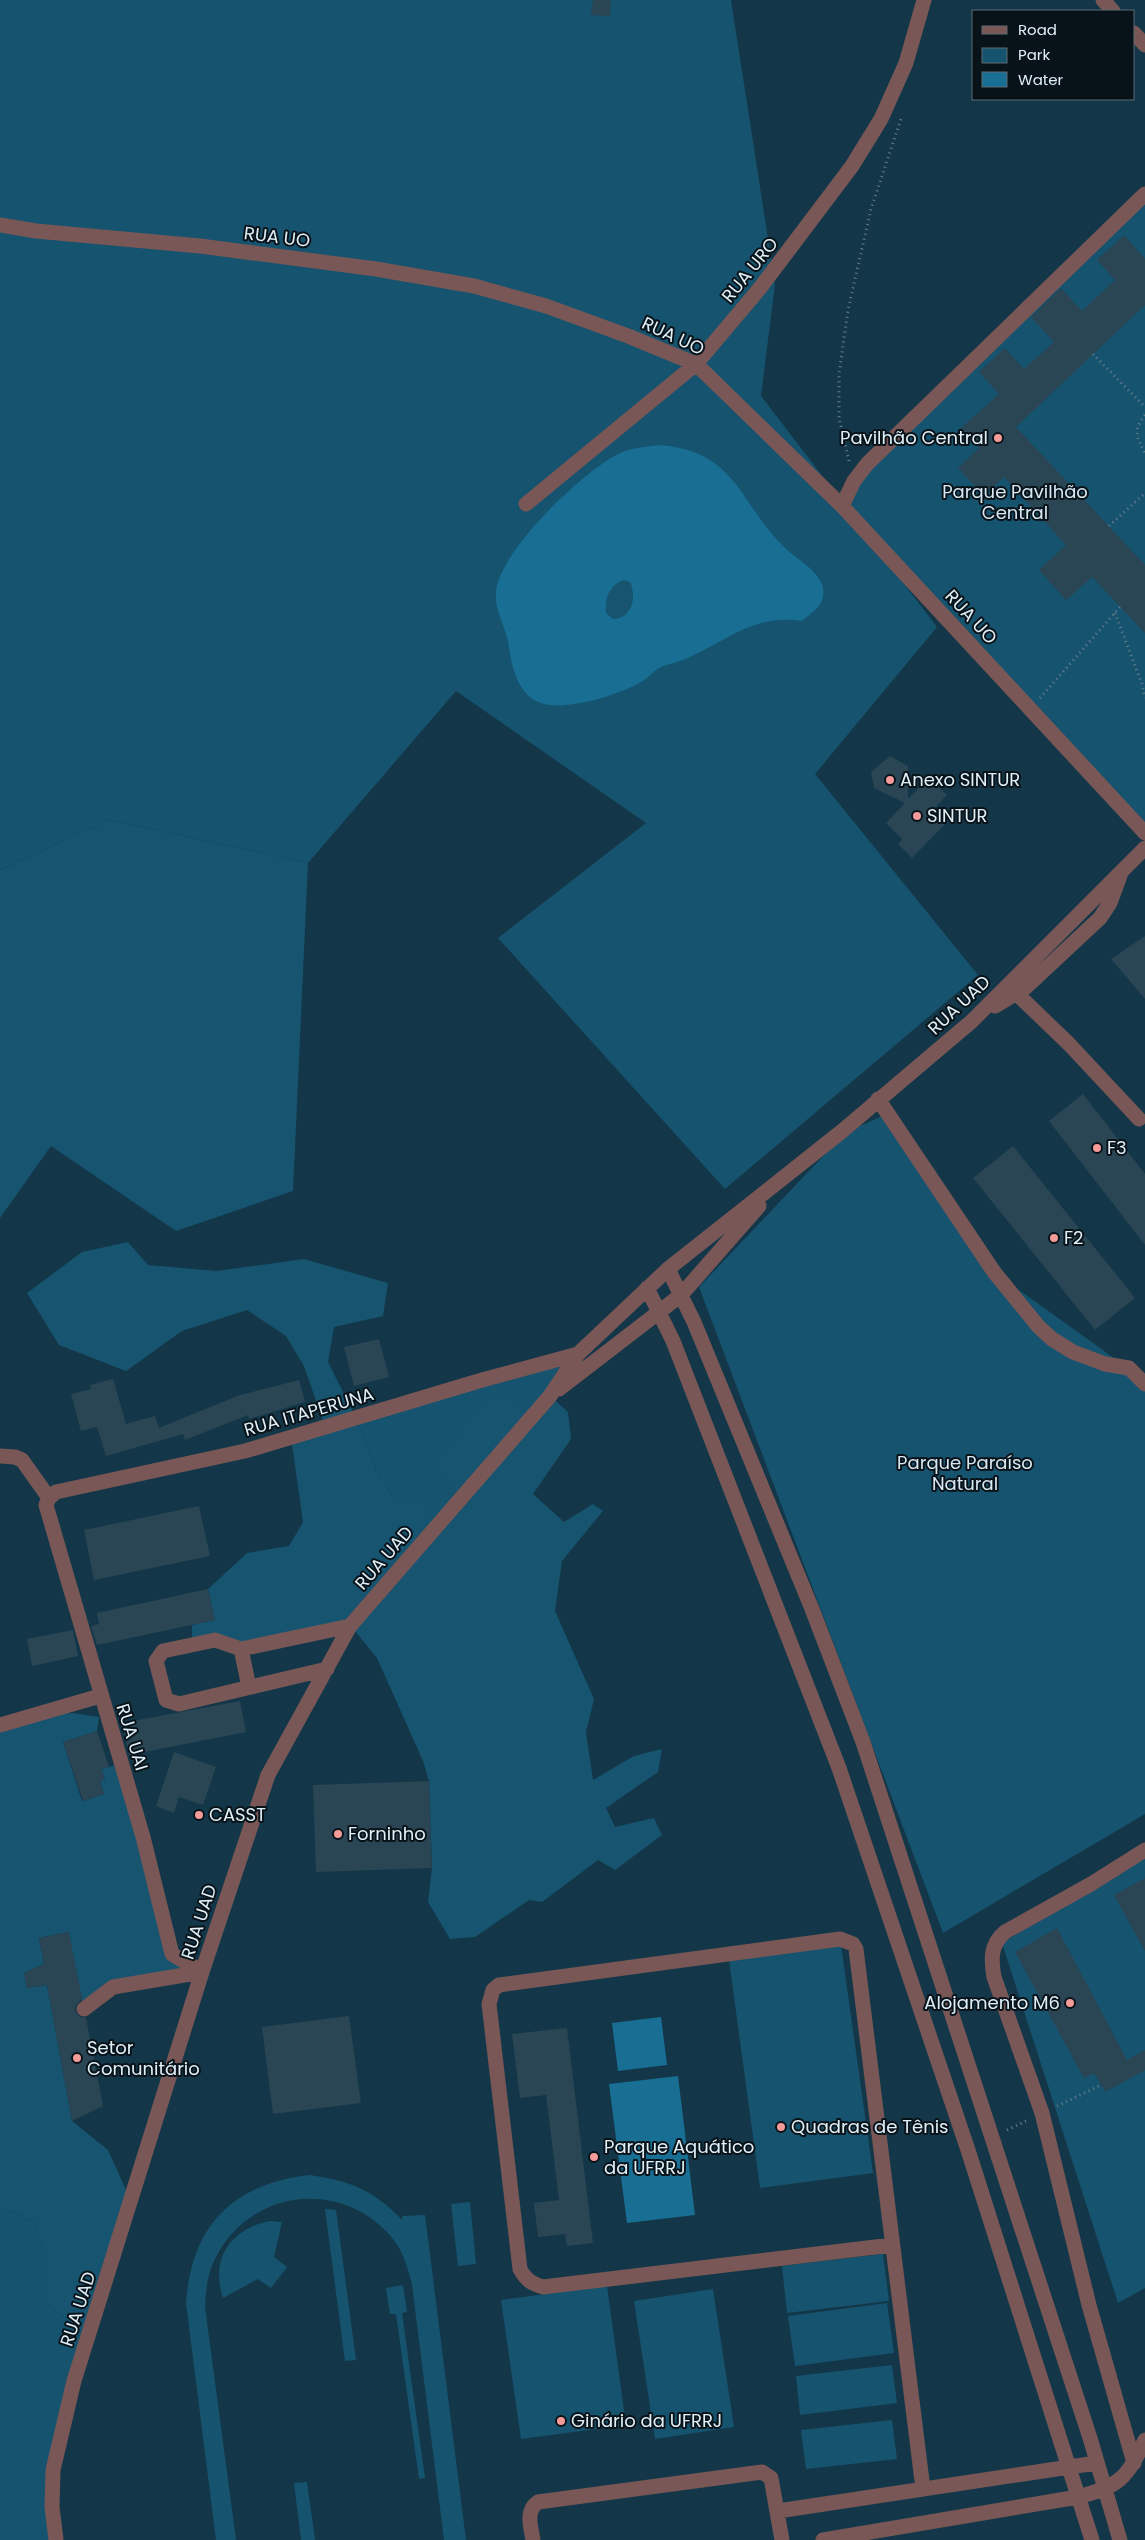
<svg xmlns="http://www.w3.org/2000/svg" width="1145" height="2540" font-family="Poppins,sans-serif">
<rect width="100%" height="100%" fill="#112c3a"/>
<!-- built -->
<path fill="#133748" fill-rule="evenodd" d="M 0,0 L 1145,0 L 1145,2540 L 0,2540 ZM 974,11 L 1134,11 L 1134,99 L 974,99 Z"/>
<!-- green -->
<path fill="#16536f" d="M 0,0 L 731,0 L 775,284 L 761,396 L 843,503 L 854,481 L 1145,194 L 1145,833 L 863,530 L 937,627 L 815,774 L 978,975 L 725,1189 L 498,938 L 646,823 L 456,691 L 308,863 L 109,820 L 0,870 Z
M 887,1114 L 994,1272 L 1139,1376 L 1145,1387 L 1145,1814 L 943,1933 L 699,1287 L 846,1132 Z
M 578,1354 L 424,1540 L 396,1503 L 376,1469 L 356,1418 Z
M 1145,1858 L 1145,2288 L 1118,2303 L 1002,1943 Z
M 841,1945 L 873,2173 L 760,2188 L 729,1960 Z
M 310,2175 C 350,2181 374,2190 402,2220 L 402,2216 L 425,2215 L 466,2540 L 444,2540 L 412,2285 C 408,2269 404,2253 393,2239 C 343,2178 250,2188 215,2259 C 207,2274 206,2290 205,2307 L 236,2540 L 216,2540 L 186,2303 C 192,2225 232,2184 310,2175 Z
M 470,2202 L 476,2264 L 458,2266 L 451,2204 Z
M 0,2207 L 34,2222 L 44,2250 L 44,2301 L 88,2337 L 61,2434 L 56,2540 L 0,2540 Z
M 325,2209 L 336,2210 L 356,2360 L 345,2361 Z
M 270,2221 L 282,2222 L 274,2257 L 287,2267 L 271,2288 L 258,2279 L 223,2298 C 210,2259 230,2229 270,2221 Z
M 883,2254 L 889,2301 L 787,2313 L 782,2266 Z
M 403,2285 L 407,2312 L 402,2313 L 425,2478 L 419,2479 L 396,2314 L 390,2314 L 386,2288 Z
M 607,2286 L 626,2425 L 521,2439 L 501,2300 Z
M 713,2289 L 734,2427 L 655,2439 L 634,2301 Z
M 887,2303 L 894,2353 L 795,2366 L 788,2316 Z
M 892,2365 L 897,2403 L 800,2415 L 796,2376 Z
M 892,2420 L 897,2459 L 806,2469 L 801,2430 Z
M 307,2482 L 315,2540 L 301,2540 L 294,2483 Z"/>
<!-- forest -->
<path fill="#165470" d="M 624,580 L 630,582 C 637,597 632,619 613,619 L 606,613 C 605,598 609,585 624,580 Z
M 109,820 L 308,863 L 293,1191 L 176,1231 L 51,1146 L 0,1218 L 0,870 Z
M 128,1242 L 148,1265 L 217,1271 L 304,1259 L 388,1283 L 383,1316 L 334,1327 L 328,1362 L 356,1418 L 376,1469 L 396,1503 L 427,1504 L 424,1539 L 460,1498 L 438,1463 L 486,1398 L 510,1397 L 526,1423 L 550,1396 L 568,1412 L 571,1439 L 533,1494 L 564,1522 L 593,1504 L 603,1511 L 562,1561 L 555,1611 L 594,1699 L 586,1732 L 593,1780 L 634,1756 L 662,1749 L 658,1772 L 606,1808 L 615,1827 L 654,1818 L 662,1835 L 615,1870 L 598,1860 L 542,1902 L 529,1900 L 475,1937 L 450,1939 L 428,1902 L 432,1868 L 429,1781 L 423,1761 L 377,1658 L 351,1626 L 241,1649 L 192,1645 L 192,1625 L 215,1620 L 208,1589 L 247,1553 L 289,1546 L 303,1522 L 291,1437 L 325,1427 L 304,1366 L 286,1336 L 247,1310 L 182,1331 L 126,1371 L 59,1345 L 27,1293 L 82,1252 Z
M 72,1713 L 99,1717 L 97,1731 L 63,1742 L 82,1801 L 104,1794 L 100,1781 L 105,1779 L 101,1769 L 121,1764 L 172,1954 L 202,1972 L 113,1987 L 84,2009 L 68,1932 L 39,1938 L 44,1964 L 24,1973 L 27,1988 L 47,1985 L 72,2121 L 108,2150 L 132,2203 L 88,2337 L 44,2301 L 44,2250 L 34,2222 L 0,2207 L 0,1725 L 40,1714 Z"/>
<!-- water -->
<path fill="#196e93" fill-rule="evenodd" d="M 659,445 C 737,451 738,502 784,547 C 795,558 820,571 823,588 C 826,604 813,612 802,621 C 754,614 730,639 690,657 C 680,662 670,663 661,667 C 654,670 649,677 643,681 C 622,694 565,712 541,703 C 518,695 512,668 509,647 C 507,629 494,611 496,592 C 500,550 580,475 616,455 C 629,448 644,447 659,445 ZM 624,580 L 630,582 C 637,597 632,619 613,619 L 606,613 C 605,598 609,585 624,580 Z
M 661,2017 L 667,2065 L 618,2071 L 612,2023 Z
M 678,2076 L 695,2215 L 627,2223 L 609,2084 Z"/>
<!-- building -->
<path fill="#2a4554" d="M 593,0 L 611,0 L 610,16 L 591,15 Z
M 1124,235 L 1145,259 L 1145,305 L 1016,427 L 1145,565 L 1145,633 L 1092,577 L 1066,600 L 1039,570 L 1066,545 L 1004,477 L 984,496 L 958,468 L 979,448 L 961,428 L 999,394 L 979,372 L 1005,348 L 1024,369 L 1054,342 L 1031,317 L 1061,288 L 1082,311 L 1115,280 L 1097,260 Z
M 890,756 L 908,766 L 908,799 L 929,778 L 947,795 L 934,809 L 947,822 L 912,858 L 898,844 L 902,839 L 886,823 L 905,803 L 874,788 L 871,772 Z
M 1145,936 L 1145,999 L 1111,959 Z
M 1083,1094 L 1145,1174 L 1145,1245 L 1049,1121 Z
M 1013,1146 L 1135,1298 L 1095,1330 L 973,1178 Z
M 379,1339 L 389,1377 L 354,1386 L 344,1347 Z
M 113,1379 L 126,1424 L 155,1416 L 159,1428 L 237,1396 L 299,1380 L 305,1402 L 249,1419 L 248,1415 L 185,1440 L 183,1434 L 106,1456 L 97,1427 L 81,1431 L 71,1394 L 91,1389 L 90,1385 Z
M 199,1506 L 210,1556 L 94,1580 L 84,1530 Z
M 208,1589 L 215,1620 L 97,1645 L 91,1626 L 99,1624 L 97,1613 Z
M 73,1630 L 78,1656 L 32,1666 L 27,1639 Z
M 240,1701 L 246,1732 L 129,1755 L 122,1723 Z
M 97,1731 L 109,1767 L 101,1769 L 105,1779 L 100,1781 L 104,1794 L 83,1801 L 63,1742 Z
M 174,1752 L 216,1767 L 203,1805 L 179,1797 L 174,1813 L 156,1806 Z
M 429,1781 L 432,1868 L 316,1872 L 313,1785 Z
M 1145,1878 L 1145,1951 L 1114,1895 Z
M 1057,1928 L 1127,2060 L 1145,2050 L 1145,2070 L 1105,2092 L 1094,2073 L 1084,2078 L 1015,1952 Z
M 69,1932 L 82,1999 L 76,2005 L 75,2011 L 80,2017 L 86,2018 L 103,2106 L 72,2121 L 47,1985 L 27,1988 L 24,1973 L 44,1964 L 39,1938 Z
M 349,2016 L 361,2103 L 273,2114 L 262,2027 Z
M 567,2028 L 593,2243 L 567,2246 L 565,2234 L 538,2237 L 534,2203 L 559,2200 L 546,2095 L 520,2098 L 512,2034 Z"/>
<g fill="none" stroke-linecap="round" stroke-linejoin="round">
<!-- path -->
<path stroke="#697f8b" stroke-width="3" stroke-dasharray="1 4" stroke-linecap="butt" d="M 1093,354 L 1145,407
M 1145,415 C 1133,430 1136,437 1145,453
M 849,461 L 839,418 L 839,374 L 848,310 L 871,209 L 901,119
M 1109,526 L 1145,493
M 1115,613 L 1142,684 L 1145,698
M 1040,698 L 1120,607
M 1057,2106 L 1101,2085
M 1007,2130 L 1028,2120"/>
<!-- minor -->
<path stroke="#785756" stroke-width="15" d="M 1103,0 L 1113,11
M 1134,33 L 1145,45
M 0,225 L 36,231 L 200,246 L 376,269 L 474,286 L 546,306 L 628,336 L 696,364 L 842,506 L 1145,833
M 526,504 L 696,364 L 760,288 L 852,166 L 881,119 L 906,63 L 924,0
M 842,506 L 854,481 L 867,464 L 1145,194
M 1017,994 L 1069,1044 L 1139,1119
M 995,1006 L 1025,988 L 1100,918 L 1110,903 L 1120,876
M 878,1099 L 994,1272 L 1038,1326 L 1052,1339 L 1073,1352 L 1105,1364 L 1129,1368 L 1145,1384
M 668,1269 L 694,1322 L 812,1609 L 863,1742 L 1090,2438 L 1120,2540
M 647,1288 L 673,1341 L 839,1768 L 968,2150 L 1092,2540
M 559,1389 L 681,1295 L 759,1206
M 0,1456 L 15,1457 L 22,1460 L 49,1498
M 49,1498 L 56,1492 L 245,1451 L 482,1380 L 578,1354
M 49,1498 L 46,1505 L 143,1837 L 172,1954 L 202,1972
M 241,1649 L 249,1687
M 327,1669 L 179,1704 L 166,1700 L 156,1661 L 163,1651 L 215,1640 L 241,1649 L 350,1626
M 0,1725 L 100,1696
M 84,2009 L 113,1987 L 202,1972
M 892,2245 L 543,2287 C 531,2283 526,2280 520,2269 L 489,2004 L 493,1990 L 499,1985 L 840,1939 L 853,1944 L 856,1949 L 923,2489
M 1134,2463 L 1089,2305 L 1042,2113 L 994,1977 C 991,1959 990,1945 1005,1932 L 1091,1884 L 1145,1850
M 778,2511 L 1096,2463
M 56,2540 L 52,2507 L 53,2470 L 74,2381 L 202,1972 L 268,1775 L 350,1626 L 550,1396 L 578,1354 L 668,1269 L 841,1132 L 972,1021 L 1145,848
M 533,2540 C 531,2527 525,2511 538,2502 L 762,2472 L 771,2478 L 782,2540
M 823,2540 L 1078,2497 C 1120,2486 1126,2479 1145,2440"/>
</g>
<!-- markers -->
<g fill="#f59b99" stroke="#081319" stroke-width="2">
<circle cx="998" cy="438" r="5"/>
<circle cx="890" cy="780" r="5"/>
<circle cx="917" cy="816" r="5"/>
<circle cx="1097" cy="1148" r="5"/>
<circle cx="1054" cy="1238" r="5"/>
<circle cx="199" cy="1815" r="5"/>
<circle cx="338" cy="1834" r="5"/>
<circle cx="1070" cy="2003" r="5"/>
<circle cx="77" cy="2058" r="5"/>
<circle cx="781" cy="2127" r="5"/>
<circle cx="594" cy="2157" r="5"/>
<circle cx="561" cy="2421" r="5"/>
</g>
<g text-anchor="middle" stroke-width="4" stroke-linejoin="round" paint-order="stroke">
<!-- street labels -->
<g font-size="18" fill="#e0f0f9" stroke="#081319">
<text transform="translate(277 237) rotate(7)" y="6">RUA UO</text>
<text transform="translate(750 270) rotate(-51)" y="6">RUA URO</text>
<text transform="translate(673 336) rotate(25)" y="6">RUA UO</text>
<text transform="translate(971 617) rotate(47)" y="6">RUA UO</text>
<text transform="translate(959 1005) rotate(-43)" y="6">RUA UAD</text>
<text transform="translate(309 1412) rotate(-16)" y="6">RUA ITAPERUNA</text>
<text transform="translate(384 1558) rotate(-49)" y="6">RUA UAD</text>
<text transform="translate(132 1737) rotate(73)" y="6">RUA UAI</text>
<text transform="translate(199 1922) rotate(-72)" y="6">RUA UAD</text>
<text transform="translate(78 2309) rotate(-72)" y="6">RUA UAD</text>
</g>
<!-- poi labels -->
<g font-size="18" fill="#e0f0f9" stroke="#081319" text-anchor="start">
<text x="988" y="444" text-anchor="end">Pavilhão Central</text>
<text x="900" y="786">Anexo SINTUR</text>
<text x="927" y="822">SINTUR</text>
<text x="1107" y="1154">F3</text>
<text x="1064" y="1244">F2</text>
<text x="209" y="1821">CASST</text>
<text x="348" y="1840">Forninho</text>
<text x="1060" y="2009" text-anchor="end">Alojamento M6</text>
<text x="87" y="2054">Setor<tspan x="87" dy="21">Comunitário</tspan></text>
<text x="791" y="2133">Quadras de Tênis</text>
<text x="604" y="2153">Parque Aquático<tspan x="604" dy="21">da UFRRJ</tspan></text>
<text x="571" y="2427">Ginário da UFRRJ</text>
</g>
<!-- park labels -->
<g font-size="18" fill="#d5e8f3" stroke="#081319">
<text x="1015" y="498">Parque Pavilhão<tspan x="1015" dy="21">Central</tspan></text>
<text x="965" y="1469">Parque Paraíso<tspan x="965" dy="21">Natural</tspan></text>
</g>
</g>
<!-- legend -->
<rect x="972" y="10" width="162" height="90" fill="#081319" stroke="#5e6b73"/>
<rect x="982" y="26" width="25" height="8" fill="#785756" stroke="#5e6b73"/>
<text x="1018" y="35" font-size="15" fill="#e0f0f9">Road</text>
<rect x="982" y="48" width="25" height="15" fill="#16536f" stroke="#5e6b73"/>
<text x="1018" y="60" font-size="15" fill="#e0f0f9">Park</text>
<rect x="982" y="72" width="25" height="15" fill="#196e93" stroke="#5e6b73"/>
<text x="1018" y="85" font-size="15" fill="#e0f0f9">Water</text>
</svg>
